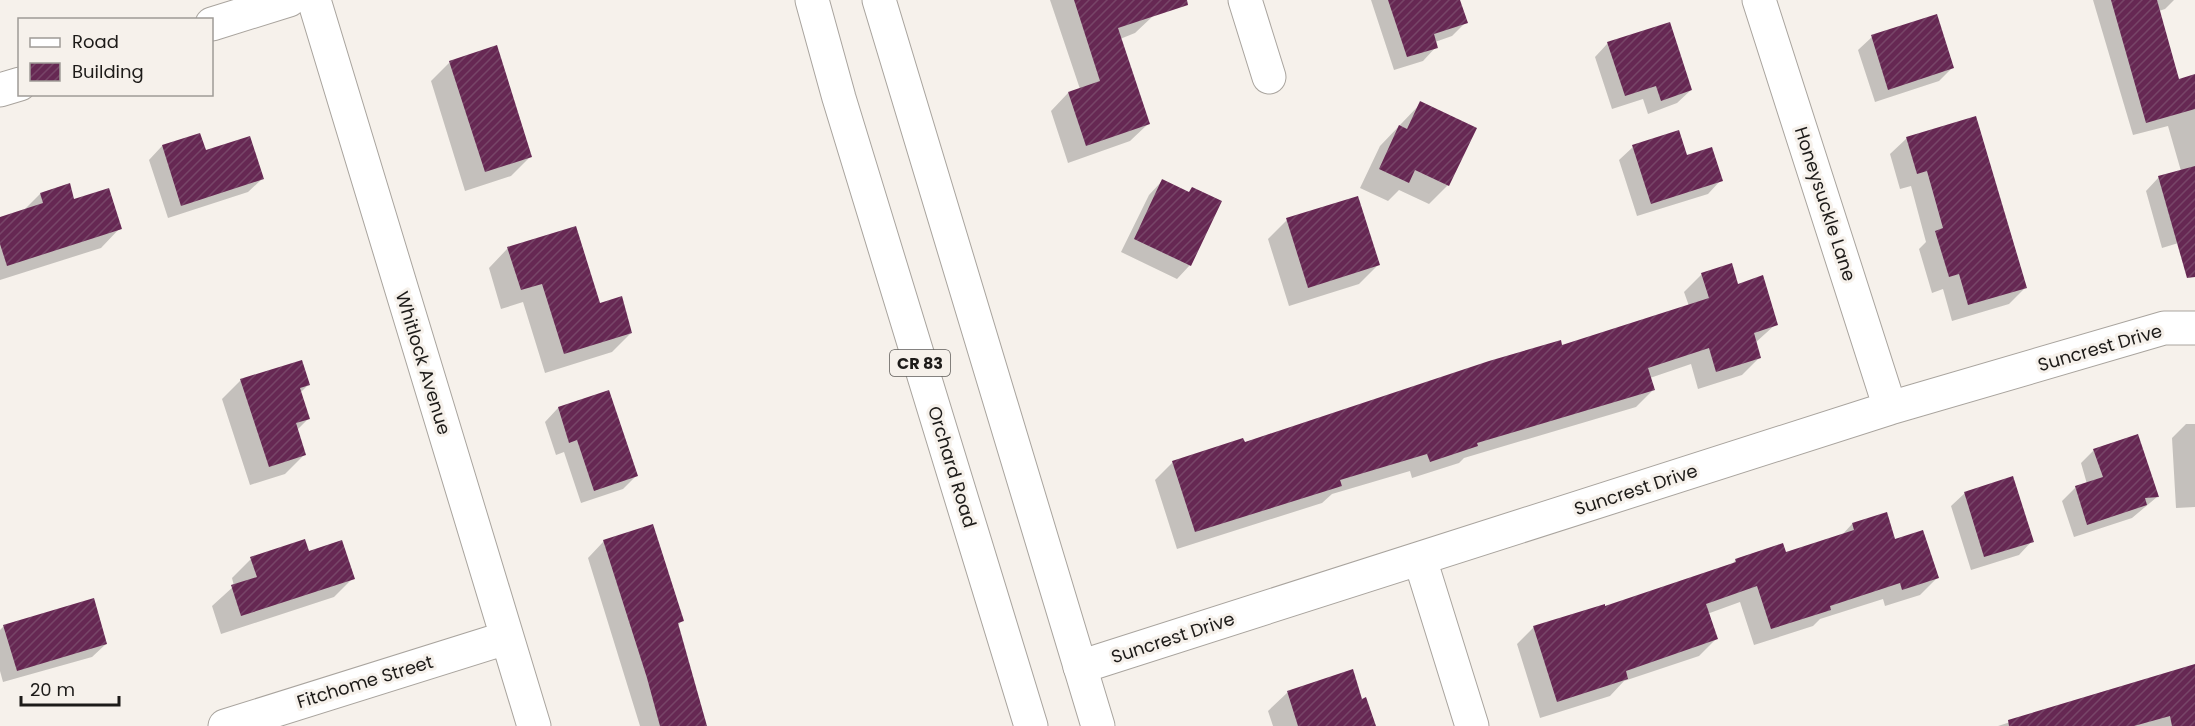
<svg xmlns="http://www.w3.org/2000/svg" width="2195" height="726" font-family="Poppins,sans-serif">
<defs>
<pattern id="building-hatch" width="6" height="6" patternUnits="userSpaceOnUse" patternTransform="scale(1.5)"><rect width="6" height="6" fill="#662853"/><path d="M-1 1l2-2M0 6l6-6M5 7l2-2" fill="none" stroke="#774568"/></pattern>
</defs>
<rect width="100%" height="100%" fill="#f6f1eb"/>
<!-- shadow -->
<path fill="#0003" d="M 1050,0 L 1148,0 L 1153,16 L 1135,33 L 1120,39 L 1148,124 L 1130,141 L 1068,163 L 1051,111 L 1068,93 L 1080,89 Z
M 1371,0 L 1459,0 L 1466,22 L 1452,36 L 1435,42 L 1436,47 L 1423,61 L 1394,70 Z
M 2093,0 L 2174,0 L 2165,9 L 2159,11 L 2178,81 L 2195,76 L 2195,238 L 2162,248 L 2146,191 L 2159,177 L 2181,171 L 2168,126 L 2133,135 Z
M 1872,37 L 1952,68 L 1939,81 L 1875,102 L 1858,50 Z
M 1608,43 L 1691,90 L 1677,103 L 1648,114 L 1643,99 L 1612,109 L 1595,57 Z
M 450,62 L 530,157 L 511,176 L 465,191 L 431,81 Z
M 1421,103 L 1448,185 L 1429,204 L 1399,190 L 1388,201 L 1360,188 L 1380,146 Z
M 1907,138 L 2025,288 L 2009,304 L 1952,321 L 1943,289 L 1932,293 L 1919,249 L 1926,242 L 1911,186 L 1900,189 L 1890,154 Z
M 162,146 L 205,152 L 262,179 L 248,192 L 168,218 L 149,160 Z
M 1633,147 L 1686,157 L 1721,180 L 1708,194 L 1637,216 L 1619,160 Z
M 1162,181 L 1190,265 L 1177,279 L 1121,252 L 1149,195 Z
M 40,194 L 73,201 L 120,228 L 101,248 L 0,280 L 0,219 L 23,211 Z
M 1287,220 L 1378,265 L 1359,284 L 1289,306 L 1268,239 Z
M 508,248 L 599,305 L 631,333 L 612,352 L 545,373 L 523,302 L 501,309 L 489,268 Z
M 1702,274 L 1737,285 L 1776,324 L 1755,343 L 1760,357 L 1742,375 L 1698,389 L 1691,364 L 1650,378 L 1653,390 L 1636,407 L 1464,458 L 1459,463 L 1412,478 L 1410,471 L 1332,494 L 1322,503 L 1177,549 L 1155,480 L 1173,462 L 1244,444 L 1561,347 L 1689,306 L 1684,292 Z
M 241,380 L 308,385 L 300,393 L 309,418 L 296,431 L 304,455 L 285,474 L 250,485 L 222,399 Z
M 608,392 L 636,476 L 623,489 L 581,503 L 564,452 L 556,455 L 545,422 L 558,408 Z
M 2186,424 L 2195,424 L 2195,507 L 2176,508 L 2172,438 Z
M 2094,450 L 2157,497 L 2132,518 L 2074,537 L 2062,501 L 2076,487 L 2087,484 L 2081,463 Z
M 1965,493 L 2032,541 L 2019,555 L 1971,570 L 1951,506 Z
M 1852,524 L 1894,541 L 1937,578 L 1920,595 L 1885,606 L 1883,599 L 1820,619 L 1813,626 L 1754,645 L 1740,602 L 1707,614 L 1716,639 L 1699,656 L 1624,681 L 1610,696 L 1540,718 L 1517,644 L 1534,627 L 1605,608 L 1731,565 L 1736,560 L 1785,554 L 1841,536 Z
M 604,541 L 682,621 L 677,626 L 705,726 L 640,726 L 588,558 Z
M 308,552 L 353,578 L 334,597 L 221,634 L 212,606 L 234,586 L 232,578 L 251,559 Z
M 4,626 L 106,644 L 92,657 L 3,682 L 0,671 L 0,630 Z
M 2195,681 L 2195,726 L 1998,726 L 2112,689 Z
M 1288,692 L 1361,701 L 1374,726 L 1273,726 L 1268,711 Z"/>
<!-- building -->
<path fill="url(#building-hatch)" d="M 1074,0 L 1187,0 L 1188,5 L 1118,28 L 1150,124 L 1086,146 L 1068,92 L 1100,81 Z
M 1388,0 L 1460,0 L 1468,23 L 1434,34 L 1438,48 L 1407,57 Z
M 2111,0 L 2157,0 L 2179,79 L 2195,74 L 2195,109 L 2146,123 Z
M 1937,14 L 1954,68 L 1888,90 L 1871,35 Z
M 1670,22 L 1692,90 L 1661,101 L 1656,86 L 1625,96 L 1607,42 Z
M 497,45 L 532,157 L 485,172 L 449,61 Z
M 1420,101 L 1477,128 L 1449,186 L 1415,170 L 1409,183 L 1379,169 L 1399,125 L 1407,129 Z
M 1976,116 L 2027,288 L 1968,305 L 1959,274 L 1949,277 L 1935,231 L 1943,228 L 1927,171 L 1917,174 L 1906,137 Z
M 1679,130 L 1687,155 L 1712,147 L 1723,181 L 1651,204 L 1632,145 Z
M 200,133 L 206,150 L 250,136 L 264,179 L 181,206 L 162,145 Z
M 2195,166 L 2195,277 L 2187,278 L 2158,176 Z
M 1162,179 L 1189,192 L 1192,187 L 1222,201 L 1191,266 L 1134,239 Z
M 70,183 L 74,199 L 109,188 L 122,229 L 7,266 L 0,244 L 0,217 L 43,203 L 40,193 Z
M 1358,196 L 1380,265 L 1308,288 L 1286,218 Z
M 576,226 L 600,303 L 622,296 L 632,333 L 564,354 L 542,284 L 521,290 L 507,247 Z
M 1732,263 L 1738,284 L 1763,275 L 1778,325 L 1754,333 L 1761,358 L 1716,372 L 1709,348 L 1648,368 L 1655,390 L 1477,443 L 1478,446 L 1430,462 L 1427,454 L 1340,480 L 1342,486 L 1195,532 L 1172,461 L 1243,438 L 1245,442 L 1489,361 L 1561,340 L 1562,345 L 1709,298 L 1701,273 Z
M 302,360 L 310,385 L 300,388 L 310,419 L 296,423 L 306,455 L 269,467 L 240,379 Z
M 609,390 L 638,476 L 594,491 L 577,440 L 569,443 L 558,407 Z
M 2138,434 L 2159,497 L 2145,498 L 2147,505 L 2087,525 L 2075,486 L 2103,477 L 2093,449 Z
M 2013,476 L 2034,542 L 1984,557 L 1964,492 Z
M 1887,512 L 1895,539 L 1923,530 L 1939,578 L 1902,590 L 1900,583 L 1830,606 L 1831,610 L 1771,629 L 1757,586 L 1706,604 L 1718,639 L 1626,671 L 1628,679 L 1557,702 L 1533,626 L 1605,604 L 1605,606 L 1736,562 L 1735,559 L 1783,543 L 1786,552 L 1854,530 L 1852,523 Z
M 653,524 L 684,621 L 678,623 L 707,726 L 660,726 L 647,678 L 603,540 Z
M 305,539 L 309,551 L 342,540 L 355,579 L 241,616 L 231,585 L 257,577 L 250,557 Z
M 94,598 L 107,644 L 17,671 L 3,625 Z
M 2195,664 L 2195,726 L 2172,726 L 2170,716 L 2134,726 L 2009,726 L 2008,720 Z
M 1353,669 L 1362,699 L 1366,697 L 1376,726 L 1298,726 L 1287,691 Z"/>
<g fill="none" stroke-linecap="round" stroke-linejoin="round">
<defs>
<path id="minor" d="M 314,0 L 534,726
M 1245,0 L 1269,77
M 1759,0 L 1890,408
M 212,24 L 289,0
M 0,90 L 20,84
M 1420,559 L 1472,726
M 1080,667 L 1890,408 L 2164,328 L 2195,328
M 225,726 L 506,638"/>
<path id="major" d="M 812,0 L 839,98 L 1031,726
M 879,0 L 1098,726"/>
</defs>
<!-- minor casing -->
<use href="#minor" stroke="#a9a49e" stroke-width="35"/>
<!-- major casing -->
<use href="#major" stroke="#a9a49e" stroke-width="35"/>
<!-- minor -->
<use href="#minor" stroke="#fff" stroke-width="33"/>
<!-- major -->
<use href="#major" stroke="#fff" stroke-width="33"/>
</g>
<g text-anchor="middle" stroke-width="6" stroke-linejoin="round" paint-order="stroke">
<!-- shield labels -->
<rect fill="#f6f1eb" stroke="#5e5b58" stroke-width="1.5" x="890" y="350" width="60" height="26" rx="4.5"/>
<g font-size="16" font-weight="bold" fill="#1d1b19">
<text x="920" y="369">CR 83</text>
</g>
<!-- street labels -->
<g font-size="18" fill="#1d1b19" stroke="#f6f1eb">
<text transform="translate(1825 204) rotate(72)" y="6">Honeysuckle Lane</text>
<text transform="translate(2100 348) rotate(-16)" y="6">Suncrest Drive</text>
<text transform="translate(423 363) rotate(73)" y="6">Whitlock Avenue</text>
<text transform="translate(952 467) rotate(73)" y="6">Orchard Road</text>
<text transform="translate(1636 490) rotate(-18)" y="6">Suncrest Drive</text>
<text transform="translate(1173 638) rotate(-18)" y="6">Suncrest Drive</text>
<text transform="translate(365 682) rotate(-17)" y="6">Fitchome Street</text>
</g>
</g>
<!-- legend -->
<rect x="18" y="18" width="195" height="78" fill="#f6f1eb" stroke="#9f9b97" stroke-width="1.5"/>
<rect x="30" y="38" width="30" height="9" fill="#ffffff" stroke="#9f9b97" stroke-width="1.5"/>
<text x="72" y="48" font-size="18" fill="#1d1b19">Road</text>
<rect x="30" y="63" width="30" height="18" fill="url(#building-hatch)" stroke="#9f9b97" stroke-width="1.5"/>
<text x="72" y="78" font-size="18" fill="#1d1b19">Building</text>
<!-- scale -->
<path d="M21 696v9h98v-9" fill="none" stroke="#1d1b19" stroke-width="3"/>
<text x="30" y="696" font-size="18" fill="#1d1b19" stroke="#f6f1eb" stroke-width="4.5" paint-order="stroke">20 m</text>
</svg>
